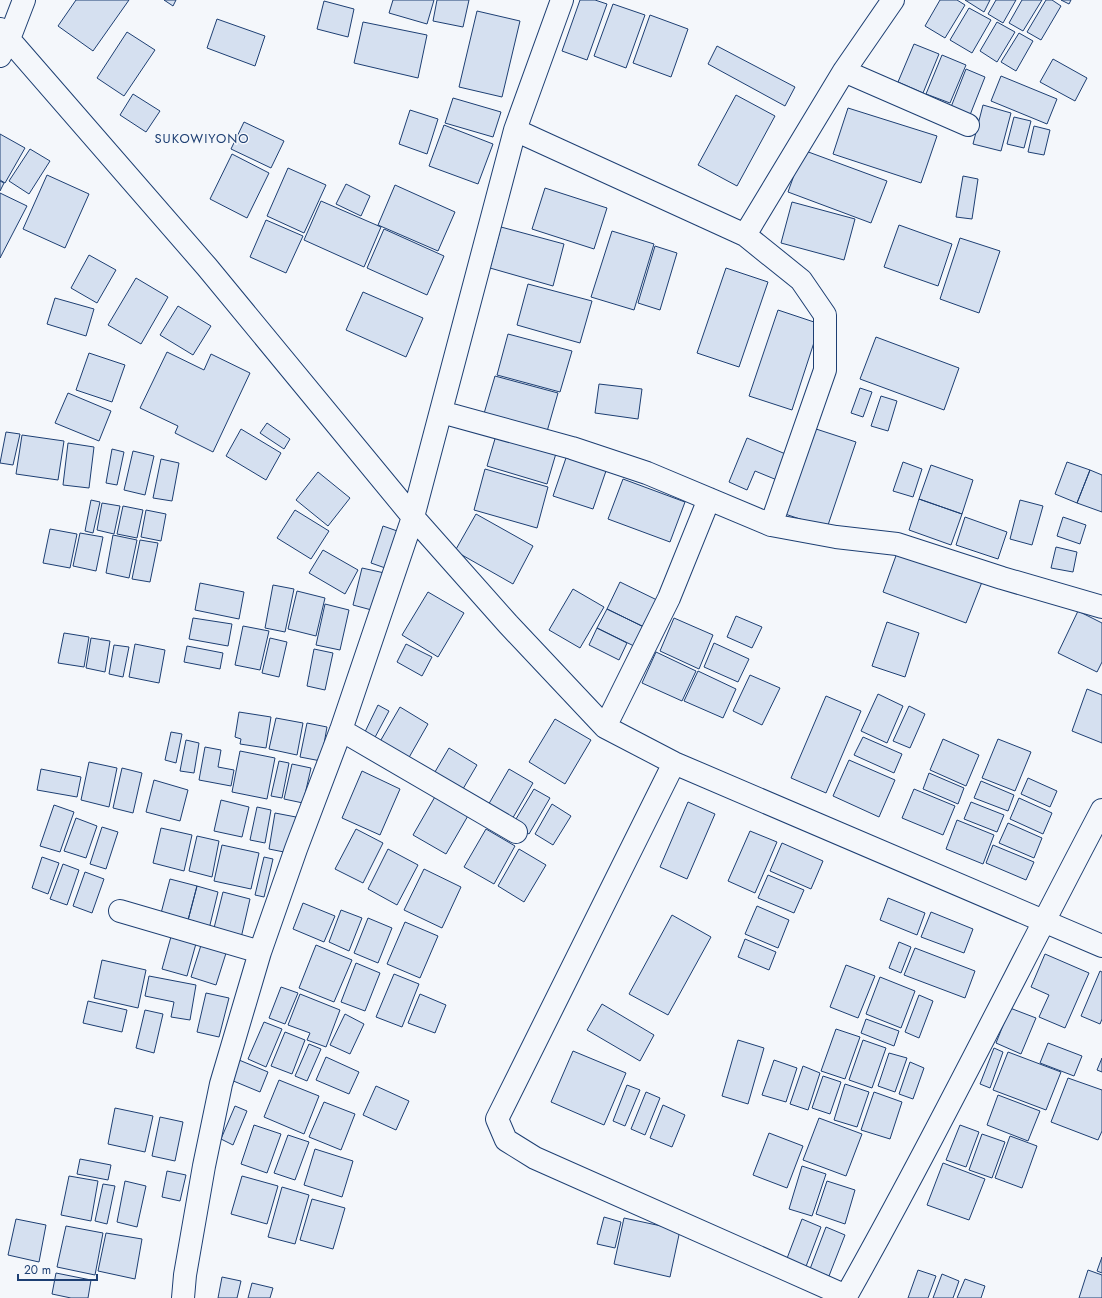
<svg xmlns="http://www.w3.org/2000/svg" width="1102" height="1298" font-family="Jost,sans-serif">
<rect width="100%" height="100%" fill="#f4f7fb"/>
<!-- building -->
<path fill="#d5e0f0" stroke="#1d3f73" d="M 76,0 L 129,0 L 93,51 L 58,26 Z
M 164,0 L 176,0 L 173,6 Z
M 393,0 L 434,0 L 427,24 L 389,13 Z
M 437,0 L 469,0 L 463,27 L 433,21 Z
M 580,0 L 595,0 L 607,4 L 587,60 L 562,51 Z
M 940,0 L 957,0 L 965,5 L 945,38 L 925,26 Z
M 965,0 L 990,0 L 984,12 Z
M 996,0 L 1016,0 L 1003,23 L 988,14 Z
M 1022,0 L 1042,0 L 1023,31 L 1009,23 Z
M 1046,0 L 1052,0 L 1061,6 L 1041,40 L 1027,32 Z
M 1061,0 L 1071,0 L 1069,4 Z
M 324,1 L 354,9 L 348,37 L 317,29 Z
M 613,4 L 645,15 L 626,68 L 594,56 Z
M 969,8 L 991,20 L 972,53 L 950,40 Z
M 477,11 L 520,21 L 502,97 L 459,87 Z
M 650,15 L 688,29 L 671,77 L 633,63 Z
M 217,19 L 265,36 L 255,66 L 207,48 Z
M 363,22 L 427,35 L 418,78 L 354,63 Z
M 997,22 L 1015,32 L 997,62 L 980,51 Z
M 127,32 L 155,50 L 124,96 L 97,78 Z
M 1019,33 L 1033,41 L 1016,71 L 1001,62 Z
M 914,44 L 939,54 L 923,93 L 898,82 Z
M 717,46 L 795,87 L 785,106 L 708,64 Z
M 942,55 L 966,65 L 950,103 L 926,94 Z
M 1053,59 L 1087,78 L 1075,101 L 1040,82 Z
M 966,69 L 985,77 L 970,115 L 951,107 Z
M 1001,76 L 1057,99 L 1047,124 L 991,101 Z
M 133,94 L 160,111 L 146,132 L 120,115 Z
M 736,95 L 775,116 L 737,186 L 698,165 Z
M 453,98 L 501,112 L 493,137 L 445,123 Z
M 983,105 L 1011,113 L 1001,151 L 973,144 Z
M 848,108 L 937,136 L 921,183 L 833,154 Z
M 410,110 L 438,119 L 427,154 L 399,144 Z
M 1014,117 L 1031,121 L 1024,148 L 1007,144 Z
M 244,122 L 284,141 L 271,168 L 231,149 Z
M 444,125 L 493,144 L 478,184 L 429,166 Z
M 1034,126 L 1050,130 L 1044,155 L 1028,152 Z
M 0,134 L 25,148 L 5,183 L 0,180 Z
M 30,149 L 50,161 L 29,194 L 9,181 Z
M 803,150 L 887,181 L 871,223 L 788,192 Z
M 232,154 L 269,173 L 247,218 L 210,199 Z
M 288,168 L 326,185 L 304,233 L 267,216 Z
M 47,175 L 89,194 L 65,248 L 23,229 Z
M 963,176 L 978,179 L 972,219 L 956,217 Z
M 0,181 L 4,183 L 0,191 Z
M 346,184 L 370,196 L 361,216 L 336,204 Z
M 395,185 L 455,212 L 438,251 L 378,225 Z
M 545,188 L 607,208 L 594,249 L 532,229 Z
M 0,193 L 27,206 L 0,258 Z
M 321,201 L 381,227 L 364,267 L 304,240 Z
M 792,202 L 855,219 L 844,260 L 781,243 Z
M 266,220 L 303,236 L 286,273 L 250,257 Z
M 899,225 L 952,244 L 938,286 L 884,267 Z
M 501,227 L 564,244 L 553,286 L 490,268 Z
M 384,229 L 444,256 L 427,295 L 367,268 Z
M 612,231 L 654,244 L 634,310 L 591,297 Z
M 960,238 L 1000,251 L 979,313 L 940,299 Z
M 655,246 L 677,253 L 660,310 L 638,303 Z
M 89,255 L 116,270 L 97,303 L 71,288 Z
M 726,268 L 768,282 L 739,367 L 697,353 Z
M 136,278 L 168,297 L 141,344 L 108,325 Z
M 528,284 L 592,301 L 580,343 L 517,325 Z
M 363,292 L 423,318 L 406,357 L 346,330 Z
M 55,298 L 94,309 L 86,336 L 47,324 Z
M 178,306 L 211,326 L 193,355 L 160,335 Z
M 778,310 L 820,324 L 792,410 L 749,396 Z
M 508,334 L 572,351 L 560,392 L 497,375 Z
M 876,337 L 959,368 L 944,410 L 860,379 Z
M 167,352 L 204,370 L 211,354 L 250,373 L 213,452 L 175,433 L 178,426 L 140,408 Z
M 89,353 L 125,365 L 112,402 L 76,390 Z
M 495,376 L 558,393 L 546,435 L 483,417 Z
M 599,384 L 642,389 L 638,419 L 595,413 Z
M 860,388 L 872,392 L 863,417 L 851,413 Z
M 68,393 L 111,411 L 99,441 L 55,423 Z
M 881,396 L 897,401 L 888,431 L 871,426 Z
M 267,423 L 290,439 L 284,449 L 260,433 Z
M 813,428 L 856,442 L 827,528 L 785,514 Z
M 241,429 L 281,453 L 266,480 L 226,456 Z
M 6,432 L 20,434 L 13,465 L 0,463 Z
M 497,432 L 557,450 L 547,484 L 487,466 Z
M 22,435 L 64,441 L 58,480 L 16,474 Z
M 747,438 L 788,455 L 777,480 L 755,471 L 747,490 L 729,482 Z
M 68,443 L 94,447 L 89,488 L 63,485 Z
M 112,449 L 124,452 L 117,485 L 106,483 Z
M 133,451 L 154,456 L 145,495 L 124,490 Z
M 568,452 L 608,465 L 593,509 L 553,496 Z
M 161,459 L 179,463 L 172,501 L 153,498 Z
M 903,462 L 922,469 L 913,497 L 893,491 Z
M 1067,462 L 1090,470 L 1077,503 L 1055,494 Z
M 931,465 L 973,480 L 962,514 L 919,499 Z
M 485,469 L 548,487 L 537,528 L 474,510 Z
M 1090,470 L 1102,475 L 1102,512 L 1077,503 Z
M 318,472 L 350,498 L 328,526 L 296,500 Z
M 623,479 L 685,502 L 670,542 L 608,519 Z
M 919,499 L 962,514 L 951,545 L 909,530 Z
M 91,500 L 100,502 L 93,533 L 85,531 Z
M 1020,500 L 1043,506 L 1032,545 L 1010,539 Z
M 102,503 L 120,506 L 114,534 L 97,530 Z
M 123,506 L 143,510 L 137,538 L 117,534 Z
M 146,510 L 166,514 L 161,541 L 141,537 Z
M 295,510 L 329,531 L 311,559 L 277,538 Z
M 476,514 L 533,546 L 513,584 L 455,551 Z
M 965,517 L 1007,532 L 998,559 L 956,545 Z
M 1063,517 L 1086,525 L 1080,544 L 1057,536 Z
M 383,526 L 403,533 L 391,570 L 371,563 Z
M 50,529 L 77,534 L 70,568 L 43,563 Z
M 80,533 L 103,537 L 96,571 L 73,566 Z
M 113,535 L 137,540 L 129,578 L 106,573 Z
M 140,540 L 158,543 L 150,582 L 132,579 Z
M 1056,547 L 1077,552 L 1073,572 L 1051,568 Z
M 323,550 L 358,570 L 345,594 L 309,573 Z
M 898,550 L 982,582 L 966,623 L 883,592 Z
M 362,568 L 389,574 L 379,612 L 353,605 Z
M 620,582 L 659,601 L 646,628 L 607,609 Z
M 200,583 L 244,592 L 239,619 L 195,610 Z
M 273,585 L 294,589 L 285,632 L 265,628 Z
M 573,589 L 604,607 L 580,648 L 549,630 Z
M 297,591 L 325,598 L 316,636 L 288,629 Z
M 428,592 L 464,613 L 438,657 L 402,635 Z
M 325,604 L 349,610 L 340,650 L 316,645 Z
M 607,609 L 646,628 L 636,647 L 597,628 Z
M 1078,611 L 1102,623 L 1102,662 L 1097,672 L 1058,653 Z
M 736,616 L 762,627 L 752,648 L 727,637 Z
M 193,618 L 232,624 L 228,646 L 189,639 Z
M 674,618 L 713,635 L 699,669 L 660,651 Z
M 887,622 L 919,633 L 905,677 L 872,666 Z
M 243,626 L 269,631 L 260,670 L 235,665 Z
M 597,628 L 627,643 L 619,660 L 589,645 Z
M 64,633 L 89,637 L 84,667 L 58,663 Z
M 91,638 L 110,641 L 105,672 L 86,668 Z
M 270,638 L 287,642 L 279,677 L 262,673 Z
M 714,643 L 749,659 L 738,682 L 704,667 Z
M 135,644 L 165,650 L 159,683 L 129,677 Z
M 406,644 L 432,657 L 422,676 L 397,662 Z
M 114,645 L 129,647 L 123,677 L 109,674 Z
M 187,646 L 223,653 L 220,669 L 184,662 Z
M 314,649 L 333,653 L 325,690 L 307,686 Z
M 656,652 L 696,671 L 682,701 L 642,683 Z
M 698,671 L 736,689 L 723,718 L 684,701 Z
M 750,675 L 780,688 L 762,725 L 733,711 Z
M 1087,689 L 1102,695 L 1102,743 L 1072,731 Z
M 878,694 L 903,706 L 887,743 L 861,731 Z
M 826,696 L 861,711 L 826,793 L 791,778 Z
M 378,705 L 389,711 L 373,741 L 363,736 Z
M 909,706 L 925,714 L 910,748 L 893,741 Z
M 400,707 L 428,724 L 407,761 L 378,745 Z
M 239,712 L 271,717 L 266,748 L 240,744 L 241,739 L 235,737 Z
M 276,718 L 303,723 L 297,755 L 269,749 Z
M 555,719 L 591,740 L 565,784 L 529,762 Z
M 307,723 L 327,727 L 321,761 L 300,757 Z
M 171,732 L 182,734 L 176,763 L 165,760 Z
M 863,737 L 902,754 L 894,773 L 854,755 Z
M 943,739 L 979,755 L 966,786 L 930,770 Z
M 998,739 L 1031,752 L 1015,791 L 982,778 Z
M 186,740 L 199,743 L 194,773 L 180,771 Z
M 205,747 L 221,750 L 218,767 L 234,770 L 231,786 L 199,780 Z
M 449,748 L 477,765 L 460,794 L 432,777 Z
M 240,751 L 275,758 L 267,799 L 232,792 Z
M 849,760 L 895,780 L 879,817 L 833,796 Z
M 279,761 L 289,763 L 282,798 L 271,796 Z
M 89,762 L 117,768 L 109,807 L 81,800 Z
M 292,764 L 311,768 L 303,803 L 284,799 Z
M 122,768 L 142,773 L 133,813 L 113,808 Z
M 41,769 L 81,777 L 77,797 L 37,790 Z
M 509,769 L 533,783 L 511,821 L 487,807 Z
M 362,771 L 400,789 L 380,835 L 342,818 Z
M 929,773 L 964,788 L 958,804 L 923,789 Z
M 1028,778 L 1057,791 L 1050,807 L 1021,794 Z
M 154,780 L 188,790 L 180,821 L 146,812 Z
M 981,781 L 1014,795 L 1008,811 L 974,798 Z
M 534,789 L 550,798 L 529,834 L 513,824 Z
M 914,789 L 955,806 L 943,835 L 902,818 Z
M 436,795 L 469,814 L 446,854 L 413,835 Z
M 1019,798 L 1052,813 L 1043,834 L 1010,819 Z
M 221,800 L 249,807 L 242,837 L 214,831 Z
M 688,802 L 715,814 L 687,879 L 660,867 Z
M 971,802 L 1004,815 L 997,832 L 964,819 Z
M 552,804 L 571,816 L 553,845 L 535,834 Z
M 54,805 L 74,812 L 60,852 L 40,846 Z
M 257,807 L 271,810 L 265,843 L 250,840 Z
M 275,813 L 296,817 L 289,853 L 269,849 Z
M 76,818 L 97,826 L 86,858 L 64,851 Z
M 957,820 L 994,835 L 983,864 L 946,849 Z
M 1008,823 L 1042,838 L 1034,858 L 999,843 Z
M 102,827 L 118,832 L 106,869 L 90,864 Z
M 161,828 L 192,835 L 184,871 L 153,863 Z
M 356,829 L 383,843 L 363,883 L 335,869 Z
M 486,829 L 515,846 L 494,884 L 464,867 Z
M 750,831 L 777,842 L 755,893 L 728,881 Z
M 197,836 L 219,841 L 212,877 L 189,871 Z
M 782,843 L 823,861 L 811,889 L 770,871 Z
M 222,845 L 259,853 L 251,889 L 214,881 Z
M 993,845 L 1034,862 L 1026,880 L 986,863 Z
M 388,849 L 418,865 L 397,905 L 368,889 Z
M 519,849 L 546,865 L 524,902 L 498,886 Z
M 42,857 L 59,863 L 48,894 L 32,888 Z
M 264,857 L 273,859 L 264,897 L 255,895 Z
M 63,864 L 79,870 L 67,905 L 50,899 Z
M 424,869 L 461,887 L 442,928 L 404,910 Z
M 85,872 L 104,879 L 92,913 L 73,906 Z
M 768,875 L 804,890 L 794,913 L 758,898 Z
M 170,879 L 197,886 L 187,924 L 160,917 Z
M 197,886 L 218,892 L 209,929 L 187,924 Z
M 223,892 L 250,899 L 241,938 L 213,932 Z
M 888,898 L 925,913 L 917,935 L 880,920 Z
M 303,903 L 335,916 L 324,942 L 293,929 Z
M 757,906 L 789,920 L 778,948 L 745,934 Z
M 341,910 L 362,918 L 349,951 L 329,942 Z
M 931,912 L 973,929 L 964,953 L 921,937 Z
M 672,915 L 711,937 L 668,1015 L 629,994 Z
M 368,918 L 392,928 L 378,963 L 354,953 Z
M 405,922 L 438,936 L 420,978 L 387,964 Z
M 172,933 L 197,940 L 187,976 L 162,969 Z
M 745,939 L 776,952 L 769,970 L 738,957 Z
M 202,942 L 227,950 L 216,985 L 191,977 Z
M 899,942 L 911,947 L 901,973 L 889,968 Z
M 316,945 L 352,960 L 334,1002 L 299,988 Z
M 915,948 L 975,971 L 965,998 L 904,975 Z
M 1045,954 L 1089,973 L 1065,1028 L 1039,1017 L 1049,995 L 1031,987 Z
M 102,960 L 146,970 L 138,1008 L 94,998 Z
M 356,963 L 380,973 L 365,1011 L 341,1002 Z
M 846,965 L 875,976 L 858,1018 L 830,1007 Z
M 1100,971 L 1102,972 L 1102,1019 L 1100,1024 L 1081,1016 Z
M 394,974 L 419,984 L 402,1027 L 376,1017 Z
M 149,976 L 196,985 L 190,1020 L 171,1017 L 174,1002 L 145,996 Z
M 880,977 L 915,991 L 901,1028 L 866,1014 Z
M 281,987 L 298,993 L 285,1024 L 269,1018 Z
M 206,993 L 229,998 L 219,1037 L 197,1032 Z
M 300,994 L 340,1010 L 326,1047 L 307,1040 L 310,1033 L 288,1025 Z
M 420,994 L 446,1005 L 435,1033 L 408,1023 Z
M 919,995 L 933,1001 L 919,1038 L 905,1032 Z
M 88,1001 L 127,1010 L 122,1032 L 83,1023 Z
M 602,1004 L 654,1035 L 640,1061 L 587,1030 Z
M 1010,1008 L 1036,1018 L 1021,1054 L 996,1043 Z
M 145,1010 L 163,1014 L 154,1053 L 136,1048 Z
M 345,1014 L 364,1024 L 350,1054 L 330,1045 Z
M 866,1019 L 899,1031 L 894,1046 L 861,1033 Z
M 264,1022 L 282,1029 L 266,1067 L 248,1059 Z
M 836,1029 L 860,1037 L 845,1079 L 821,1071 Z
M 285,1032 L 305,1040 L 292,1074 L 271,1066 Z
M 738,1040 L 764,1048 L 748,1104 L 722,1096 Z
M 863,1040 L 886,1048 L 872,1088 L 849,1080 Z
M 1048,1043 L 1082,1056 L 1074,1076 L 1040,1063 Z
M 309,1044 L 321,1049 L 307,1081 L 295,1076 Z
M 994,1048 L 1003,1052 L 990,1088 L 980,1084 Z
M 573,1051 L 626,1073 L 604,1125 L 551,1102 Z
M 1008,1052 L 1061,1072 L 1046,1110 L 993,1090 Z
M 889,1053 L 907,1058 L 895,1092 L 878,1086 Z
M 326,1057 L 359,1072 L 349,1094 L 316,1080 Z
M 1102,1058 L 1102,1072 L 1097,1070 Z
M 239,1060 L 268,1072 L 260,1092 L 231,1080 Z
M 774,1060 L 797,1068 L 786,1102 L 762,1095 Z
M 910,1062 L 924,1068 L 913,1099 L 899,1094 Z
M 803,1066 L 820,1073 L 808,1110 L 790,1104 Z
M 823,1076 L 841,1082 L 830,1114 L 812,1108 Z
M 1068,1078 L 1102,1090 L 1102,1131 L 1098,1140 L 1051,1122 Z
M 279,1080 L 319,1096 L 304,1134 L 264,1117 Z
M 845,1084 L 869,1092 L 857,1127 L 834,1120 Z
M 627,1085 L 640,1090 L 625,1126 L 613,1121 Z
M 376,1086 L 409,1101 L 396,1130 L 363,1115 Z
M 646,1092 L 660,1098 L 645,1135 L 631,1129 Z
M 874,1092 L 902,1102 L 890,1139 L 861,1130 Z
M 998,1095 L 1040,1111 L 1028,1141 L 987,1125 Z
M 324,1102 L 355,1114 L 341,1150 L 309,1137 Z
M 663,1105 L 685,1115 L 672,1147 L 650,1138 Z
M 235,1106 L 247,1111 L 233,1145 L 221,1139 Z
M 115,1108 L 153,1116 L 145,1152 L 108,1144 Z
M 160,1117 L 183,1122 L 175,1161 L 152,1156 Z
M 819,1118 L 862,1134 L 846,1176 L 803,1160 Z
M 254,1125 L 281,1134 L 267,1173 L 241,1164 Z
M 960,1125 L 979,1132 L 966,1167 L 946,1160 Z
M 769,1133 L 803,1146 L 787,1188 L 753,1175 Z
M 982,1134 L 1005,1142 L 992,1178 L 969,1170 Z
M 288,1135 L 309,1142 L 295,1180 L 274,1173 Z
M 1010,1136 L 1037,1146 L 1022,1188 L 995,1178 Z
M 315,1149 L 353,1161 L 342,1197 L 304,1185 Z
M 80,1159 L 111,1165 L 108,1180 L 77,1174 Z
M 943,1163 L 985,1179 L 969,1220 L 927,1205 Z
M 802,1166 L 826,1174 L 812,1216 L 789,1209 Z
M 167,1171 L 186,1175 L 180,1201 L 162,1197 Z
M 69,1176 L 98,1181 L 91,1221 L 61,1215 Z
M 242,1176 L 278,1186 L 267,1224 L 231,1214 Z
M 125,1181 L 146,1186 L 137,1227 L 117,1222 Z
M 827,1181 L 855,1190 L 845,1224 L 816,1214 Z
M 103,1184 L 115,1186 L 107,1224 L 95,1221 Z
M 282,1187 L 309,1195 L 295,1244 L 268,1237 Z
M 312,1199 L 345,1208 L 333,1249 L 300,1240 Z
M 604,1217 L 621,1222 L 615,1248 L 597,1244 Z
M 624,1218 L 680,1230 L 670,1277 L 614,1264 Z
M 16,1219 L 46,1225 L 39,1262 L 8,1255 Z
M 802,1219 L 821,1227 L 805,1269 L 786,1261 Z
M 66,1226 L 103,1233 L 95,1275 L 57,1267 Z
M 826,1227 L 845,1235 L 829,1276 L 810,1269 Z
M 106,1233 L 142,1239 L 135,1279 L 98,1271 Z
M 1102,1257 L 1102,1273 L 1097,1271 Z
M 918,1270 L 936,1276 L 928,1298 L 908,1298 Z
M 1088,1270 L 1102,1275 L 1102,1298 L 1079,1298 Z
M 56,1273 L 91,1280 L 88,1298 L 71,1298 L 52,1294 Z
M 942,1274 L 959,1281 L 953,1298 L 933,1298 Z
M 222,1277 L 241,1281 L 237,1298 L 218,1298 Z
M 965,1279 L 985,1286 L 981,1298 L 957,1298 Z
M 252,1283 L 273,1288 L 270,1298 L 248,1298 Z"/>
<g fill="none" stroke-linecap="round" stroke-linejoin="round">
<defs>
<path id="street" d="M 0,29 L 207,267 L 413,517 L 508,624 L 605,727 L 674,763 L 1102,946
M 0,56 L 9,39 L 24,0
M 844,71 L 968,125
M 515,130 L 745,235 L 801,280 L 825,315 L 825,370 L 771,525
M 745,235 L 844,71 L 893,0
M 441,412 L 572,448 L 647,473 L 771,525 L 836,537 L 897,544 L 1002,578 L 1102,607
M 605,727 L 669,598 L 709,499
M 341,730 L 516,832
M 674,763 L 497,1119 L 506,1140 L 535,1158 L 846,1296
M 120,911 L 260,952
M 183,1298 L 185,1275 L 204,1166 L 221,1084 L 260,952 L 296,849 L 341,730 L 413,517 L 515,130 L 562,0
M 845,1298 C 935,1138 1016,973 1102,810"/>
</defs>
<!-- street casing -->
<use href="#street" stroke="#1d3f73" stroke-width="24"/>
<!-- street -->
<use href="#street" stroke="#f4f7fb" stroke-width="22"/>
</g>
<g text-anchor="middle" stroke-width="3" stroke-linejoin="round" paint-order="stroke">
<!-- quarter labels -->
<g font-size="13" letter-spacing="1" fill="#1d3f73" stroke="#f4f7fb">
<text x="202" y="143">SUKOWIYONO</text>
</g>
</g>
<!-- scale -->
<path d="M18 1274v6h79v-6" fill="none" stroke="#1d3f73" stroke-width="2"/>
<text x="24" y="1274" font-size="12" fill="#1d3f73" stroke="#f4f7fb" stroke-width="3" paint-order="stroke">20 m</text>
</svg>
